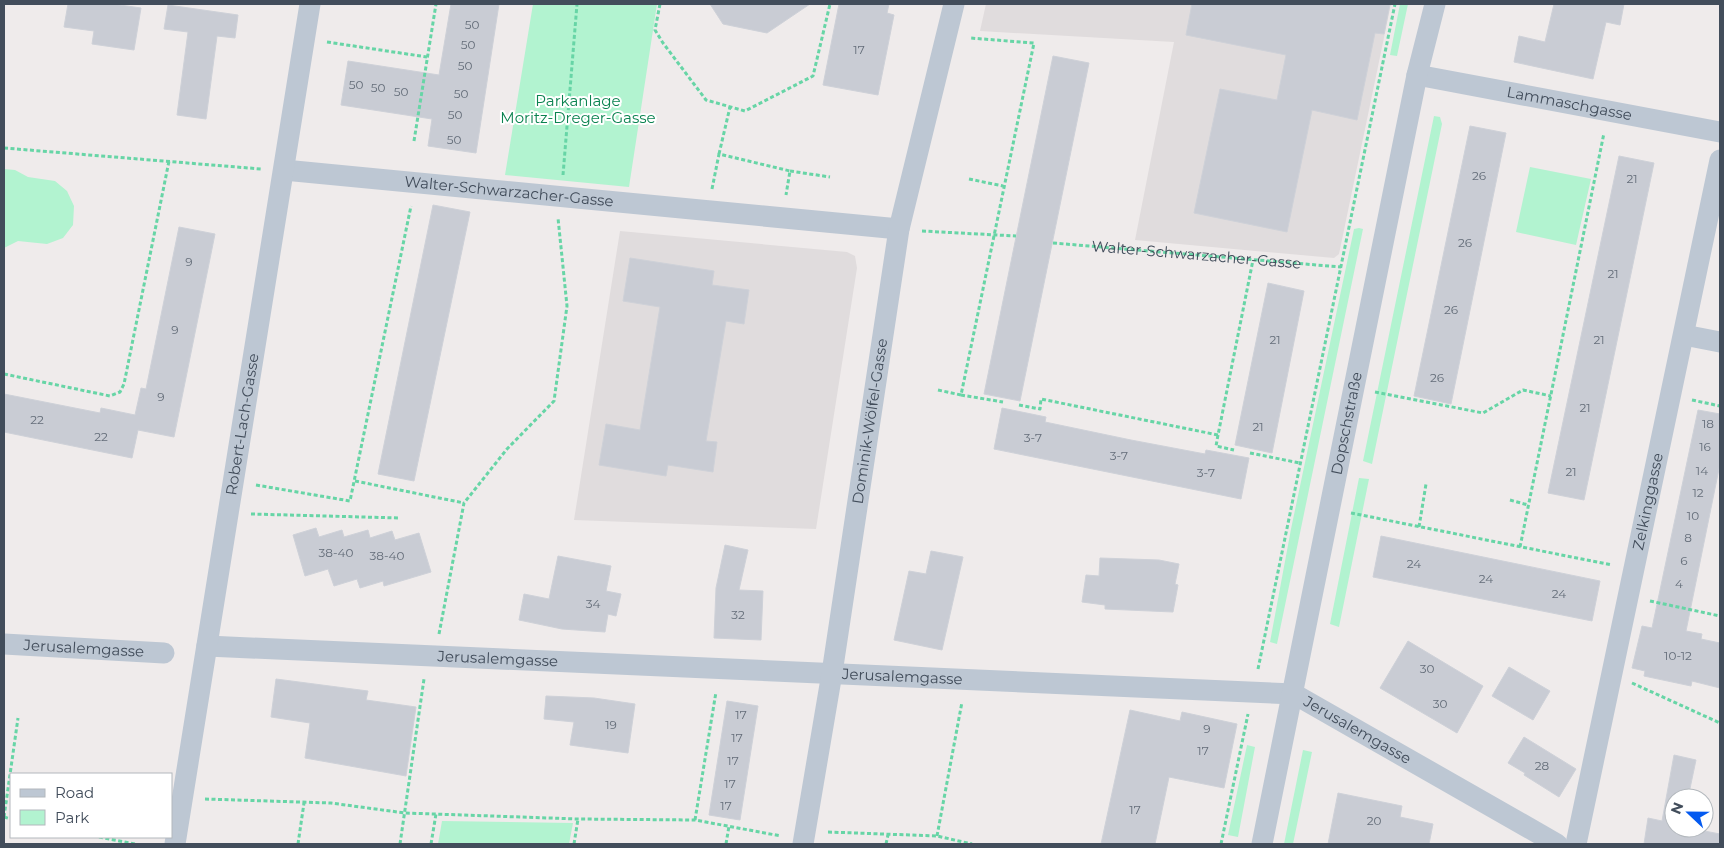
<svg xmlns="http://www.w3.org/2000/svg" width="1724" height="848" font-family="Montserrat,sans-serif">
<rect width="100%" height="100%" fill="#efebeb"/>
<!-- education -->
<path fill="#e0dcdd" d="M 986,4 L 1391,4 L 1339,254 L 1334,258 L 1135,240 L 1174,42 L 980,31 Z
M 620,231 L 847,252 L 855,256 L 857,268 L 816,529 L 574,520 Z"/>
<!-- green -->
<path fill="#b2f3d0" d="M 533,4 L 657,4 L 629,187 L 505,175 Z
M 1400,4 L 1408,4 L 1397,56 L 1390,55 Z
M 1434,116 L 1440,117 L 1442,124 L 1372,464 L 1363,461 Z
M 1530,167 L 1591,179 L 1576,245 L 1516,232 Z
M 4,169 L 15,170 L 28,177 L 55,181 L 67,191 L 74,206 L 73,225 L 63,238 L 47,244 L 18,241 L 4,248 Z
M 1359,228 L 1363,229 L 1277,644 L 1270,642 L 1291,529 L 1354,229 Z
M 1359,478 L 1369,479 L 1339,627 L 1330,624 Z
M 1247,745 L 1255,747 L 1238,837 L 1228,835 Z
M 1303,750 L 1312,752 L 1293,844 L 1284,844 Z
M 442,821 L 573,823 L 569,844 L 438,844 Z"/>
<!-- building -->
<path fill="#c9ccd4" stroke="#ced1d8" d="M 68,4 L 113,4 L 141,8 L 134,50 L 92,44 L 94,31 L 64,27 Z
M 451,4 L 499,4 L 476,153 L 428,146 L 432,119 L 341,105 L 348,61 L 439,75 Z
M 710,4 L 810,4 L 767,33 L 723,24 Z
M 839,4 L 889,4 L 887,13 L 894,15 L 878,95 L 823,85 Z
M 1192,4 L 1390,4 L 1384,34 L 1375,33 L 1357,120 L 1312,110 L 1287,232 L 1194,213 L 1220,89 L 1277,100 L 1286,55 L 1186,35 Z
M 1554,4 L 1624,4 L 1620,25 L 1606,22 L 1593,79 L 1514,62 L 1519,36 L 1545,42 Z
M 168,5 L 238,15 L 235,38 L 217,36 L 206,119 L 177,115 L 188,32 L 164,29 Z
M 1053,56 L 1089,63 L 1020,401 L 984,394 Z
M 1470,126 L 1506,133 L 1451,404 L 1414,396 Z
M 1619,156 L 1654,163 L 1584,500 L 1548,493 Z
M 433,205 L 470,212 L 414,481 L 378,474 Z
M 179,227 L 215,234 L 174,437 L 138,430 L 132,458 L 4,432 L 4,394 L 100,413 L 101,408 L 135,415 L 141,388 L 146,389 Z
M 630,258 L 714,271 L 712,285 L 749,290 L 744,324 L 726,321 L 706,441 L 717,442 L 713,472 L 668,465 L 666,476 L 599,465 L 606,424 L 640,430 L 660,307 L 623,301 Z
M 1268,283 L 1304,291 L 1272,453 L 1235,445 Z
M 1002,408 L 1046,417 L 1045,422 L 1131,440 L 1205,454 L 1206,450 L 1249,458 L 1241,499 L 994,449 Z
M 1698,410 L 1720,414 L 1720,464 L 1686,631 L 1702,634 L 1701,639 L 1720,643 L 1720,688 L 1692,681 L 1691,686 L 1644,676 L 1645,671 L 1632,668 L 1642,626 L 1652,628 Z
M 316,528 L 319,537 L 342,530 L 344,537 L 368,530 L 370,538 L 392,531 L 395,540 L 419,533 L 431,572 L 384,586 L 383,581 L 360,588 L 357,579 L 334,586 L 328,569 L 305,576 L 293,535 Z
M 1381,536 L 1600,581 L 1592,621 L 1373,577 Z
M 725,545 L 748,550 L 739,590 L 763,591 L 761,640 L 714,638 L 716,588 Z
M 931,551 L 963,557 L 942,650 L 894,640 L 909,571 L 926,574 Z
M 558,556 L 611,566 L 606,591 L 621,594 L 616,616 L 608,614 L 605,632 L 562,629 L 519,620 L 524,594 L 549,599 Z
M 1100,558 L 1159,560 L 1179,564 L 1175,584 L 1178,585 L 1173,612 L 1105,609 L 1105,605 L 1082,602 L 1086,575 L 1099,576 Z
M 1408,641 L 1483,686 L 1457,733 L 1380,688 Z
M 1509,667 L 1550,691 L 1533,720 L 1492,696 Z
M 276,679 L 368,691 L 366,700 L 416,707 L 406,776 L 305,758 L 310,723 L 271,717 Z
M 546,696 L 594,698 L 635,704 L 628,753 L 570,745 L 574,722 L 544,719 Z
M 727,701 L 758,706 L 740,820 L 709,815 Z
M 1130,710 L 1180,721 L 1182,712 L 1237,724 L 1224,788 L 1169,777 L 1155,844 L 1101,844 Z
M 1524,737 L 1576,769 L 1559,797 L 1524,775 L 1525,773 L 1508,763 Z
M 1674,755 L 1696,760 L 1688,798 L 1674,798 L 1674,828 L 1689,828 L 1720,834 L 1719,844 L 1644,844 L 1648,818 L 1662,821 Z
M 1338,793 L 1402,806 L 1400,817 L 1433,824 L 1429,844 L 1328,844 Z"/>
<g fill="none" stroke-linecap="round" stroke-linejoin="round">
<!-- path -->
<g stroke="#67d5a6" stroke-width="3" stroke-dasharray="4 2.5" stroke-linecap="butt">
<path d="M 660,4 L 655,30 L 663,43 L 706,100 L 745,111 L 813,76 L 830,4"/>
<path d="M 327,42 L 427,57"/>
<path d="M 414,141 L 436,4"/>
<path d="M 4,148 L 261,169"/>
<path d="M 719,154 L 730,107"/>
<path d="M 790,171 L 830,177"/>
<path d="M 563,175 L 577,4"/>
<path d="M 969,179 L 1003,186"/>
<path d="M 712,189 L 719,154 L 790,171 L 786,195"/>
<path d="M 922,231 L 1016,236"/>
<path id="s1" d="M 1053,243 L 1341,267"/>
<path d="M 4,374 L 110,396 L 120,392 L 124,384 L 169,161"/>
<path d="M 938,390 L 961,395 L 1034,43 L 970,38"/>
<path d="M 1375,392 L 1483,413 L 1523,390 L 1551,396"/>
<path d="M 961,395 L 1003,402"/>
<path d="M 1692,400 L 1720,406"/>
<path d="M 1019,405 L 1040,409 L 1041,399 L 1218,435 L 1253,260"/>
<path d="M 1218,435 L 1216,446 L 1234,450"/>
<path d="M 1250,453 L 1300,463"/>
<path d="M 355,481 L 464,503"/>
<path d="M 256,485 L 350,501 L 411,206"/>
<path d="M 1510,500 L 1528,505"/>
<path d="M 1351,513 L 1612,565"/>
<path d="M 251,514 L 400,518"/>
<path d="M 1419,527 L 1426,484"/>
<path d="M 1520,547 L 1604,133"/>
<path d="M 1650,601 L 1720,616"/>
<path d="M 439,634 L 464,503 L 507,449 L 554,401 L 567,306 L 558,218"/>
<path d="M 1258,669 L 1395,4"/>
<path d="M 1632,683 L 1720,723"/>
<path d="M 205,799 L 331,803 L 405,813 L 578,819 L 695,820 L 781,836"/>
<path d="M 4,817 L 18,718"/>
<path d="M 4,817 L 11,819"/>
<path d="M 695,820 L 716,692"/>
<path d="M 828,832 L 937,836 L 972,844"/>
<path d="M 937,836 L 962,702"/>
<path d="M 99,837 L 135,844"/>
<path d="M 298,844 L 304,803"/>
<path d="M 400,844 L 424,679"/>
<path d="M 431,844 L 436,814"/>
<path d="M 574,844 L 578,819"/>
<path d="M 726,844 L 729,826"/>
<path d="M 886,844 L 888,835"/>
<path d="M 1221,844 L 1248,714"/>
</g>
<!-- street -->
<g stroke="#bdc7d3" stroke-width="21">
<path id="s2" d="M 1417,75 L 1720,132"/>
<path id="s3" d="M 284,170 L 899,229"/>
<path d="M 1684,335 L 1720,342"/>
<path id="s4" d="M 4,644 L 164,653"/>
<path id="s5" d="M 207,646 L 1294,694 L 1557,844"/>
<path id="s6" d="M 175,844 L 310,4"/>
<path id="s7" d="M 803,844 L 832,673 L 899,229 L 954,4"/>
<path id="s8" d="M 1262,844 L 1402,149 L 1417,75 L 1435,4"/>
<path id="s9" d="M 1576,844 L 1720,160"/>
</g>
</g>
<g text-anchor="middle" stroke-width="4" stroke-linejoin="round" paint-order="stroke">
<!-- number labels -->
<g font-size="12" fill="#646d79">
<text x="472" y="29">50</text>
<text x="468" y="49">50</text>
<text x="859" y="54">17</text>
<text x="465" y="70">50</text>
<text x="356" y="89">50</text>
<text x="378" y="92">50</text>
<text x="401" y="96">50</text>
<text x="461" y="98">50</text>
<text x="455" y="119">50</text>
<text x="454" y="144">50</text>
<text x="1479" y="180">26</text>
<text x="1632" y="183">21</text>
<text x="1465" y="247">26</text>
<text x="189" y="266">9</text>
<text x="1613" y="278">21</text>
<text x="1451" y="314">26</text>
<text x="175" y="334">9</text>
<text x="1275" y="344">21</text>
<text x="1599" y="344">21</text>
<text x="1437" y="382">26</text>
<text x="161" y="401">9</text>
<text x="1585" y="412">21</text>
<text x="37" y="424">22</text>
<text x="1708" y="428">18</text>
<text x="1258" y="431">21</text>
<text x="101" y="441">22</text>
<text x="1033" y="442">3-7</text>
<text x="1705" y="451">16</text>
<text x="1119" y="460">3-7</text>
<text x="1702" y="475">14</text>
<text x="1571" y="476">21</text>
<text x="1206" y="477">3-7</text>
<text x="1698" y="497">12</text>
<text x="1693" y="520">10</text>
<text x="1688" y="542">8</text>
<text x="336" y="557">38-40</text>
<text x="387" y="560">38-40</text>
<text x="1684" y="565">6</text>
<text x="1414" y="568">24</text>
<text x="1486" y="583">24</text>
<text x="1679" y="588">4</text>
<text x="1559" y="598">24</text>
<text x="593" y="608">34</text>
<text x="738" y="619">32</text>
<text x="1678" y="660">10-12</text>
<text x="1427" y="673">30</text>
<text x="1440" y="708">30</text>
<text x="741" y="719">17</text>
<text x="611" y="729">19</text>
<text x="1207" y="733">9</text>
<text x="737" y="742">17</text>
<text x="1203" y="755">17</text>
<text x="733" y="765">17</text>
<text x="1542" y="770">28</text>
<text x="730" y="788">17</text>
<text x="726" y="810">17</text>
<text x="1135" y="814">17</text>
<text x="1374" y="825">20</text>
</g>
<!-- park labels -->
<g font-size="15" fill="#0b8350" stroke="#fff">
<text x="578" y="106">Parkanlage<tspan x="578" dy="17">Moritz-Dreger-Gasse</tspan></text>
</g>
<!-- street labels -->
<g font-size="15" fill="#424d5b" stroke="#fff">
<text dy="5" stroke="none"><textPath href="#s2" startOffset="155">Lammaschgasse</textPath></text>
<text dy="5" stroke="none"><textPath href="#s3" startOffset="226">Walter-Schwarzacher-Gasse</textPath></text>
<text dy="5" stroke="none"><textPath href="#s1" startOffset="144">Walter-Schwarzacher-Gasse</textPath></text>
<text dy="5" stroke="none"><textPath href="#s7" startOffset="428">Dominik-Wölfel-Gasse</textPath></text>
<text dy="5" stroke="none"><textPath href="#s6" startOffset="425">Robert-Lach-Gasse</textPath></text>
<text dy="5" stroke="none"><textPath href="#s8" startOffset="429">Dopschstraße</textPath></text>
<text dy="5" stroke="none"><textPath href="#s9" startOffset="350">Zelkinggasse</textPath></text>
<text dy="5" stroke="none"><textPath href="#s4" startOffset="80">Jerusalemgasse</textPath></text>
<text dy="5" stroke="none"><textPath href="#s5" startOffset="291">Jerusalemgasse</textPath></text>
<text dy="5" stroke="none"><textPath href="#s5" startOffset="696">Jerusalemgasse</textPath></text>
<text dy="5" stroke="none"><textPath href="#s5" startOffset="1161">Jerusalemgasse</textPath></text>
</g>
</g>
<!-- border -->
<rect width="1724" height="848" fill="none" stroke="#424d5b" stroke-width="10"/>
<!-- legend -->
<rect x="10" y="773" width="162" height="65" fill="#ffffff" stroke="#b3b8bd"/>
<rect x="20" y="789" width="25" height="8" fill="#bdc7d3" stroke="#b3b8bd"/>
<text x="55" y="798" font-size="15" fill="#424d5b">Road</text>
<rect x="20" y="810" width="25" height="15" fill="#b2f3d0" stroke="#b3b8bd"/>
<text x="55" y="823" font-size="15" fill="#424d5b">Park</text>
<!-- north arrow -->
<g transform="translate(1689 813) rotate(292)"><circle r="24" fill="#ffffff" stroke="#b3b8bd"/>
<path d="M0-4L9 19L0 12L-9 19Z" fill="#045af0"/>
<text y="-8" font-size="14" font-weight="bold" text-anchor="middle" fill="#424d5b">N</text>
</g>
</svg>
